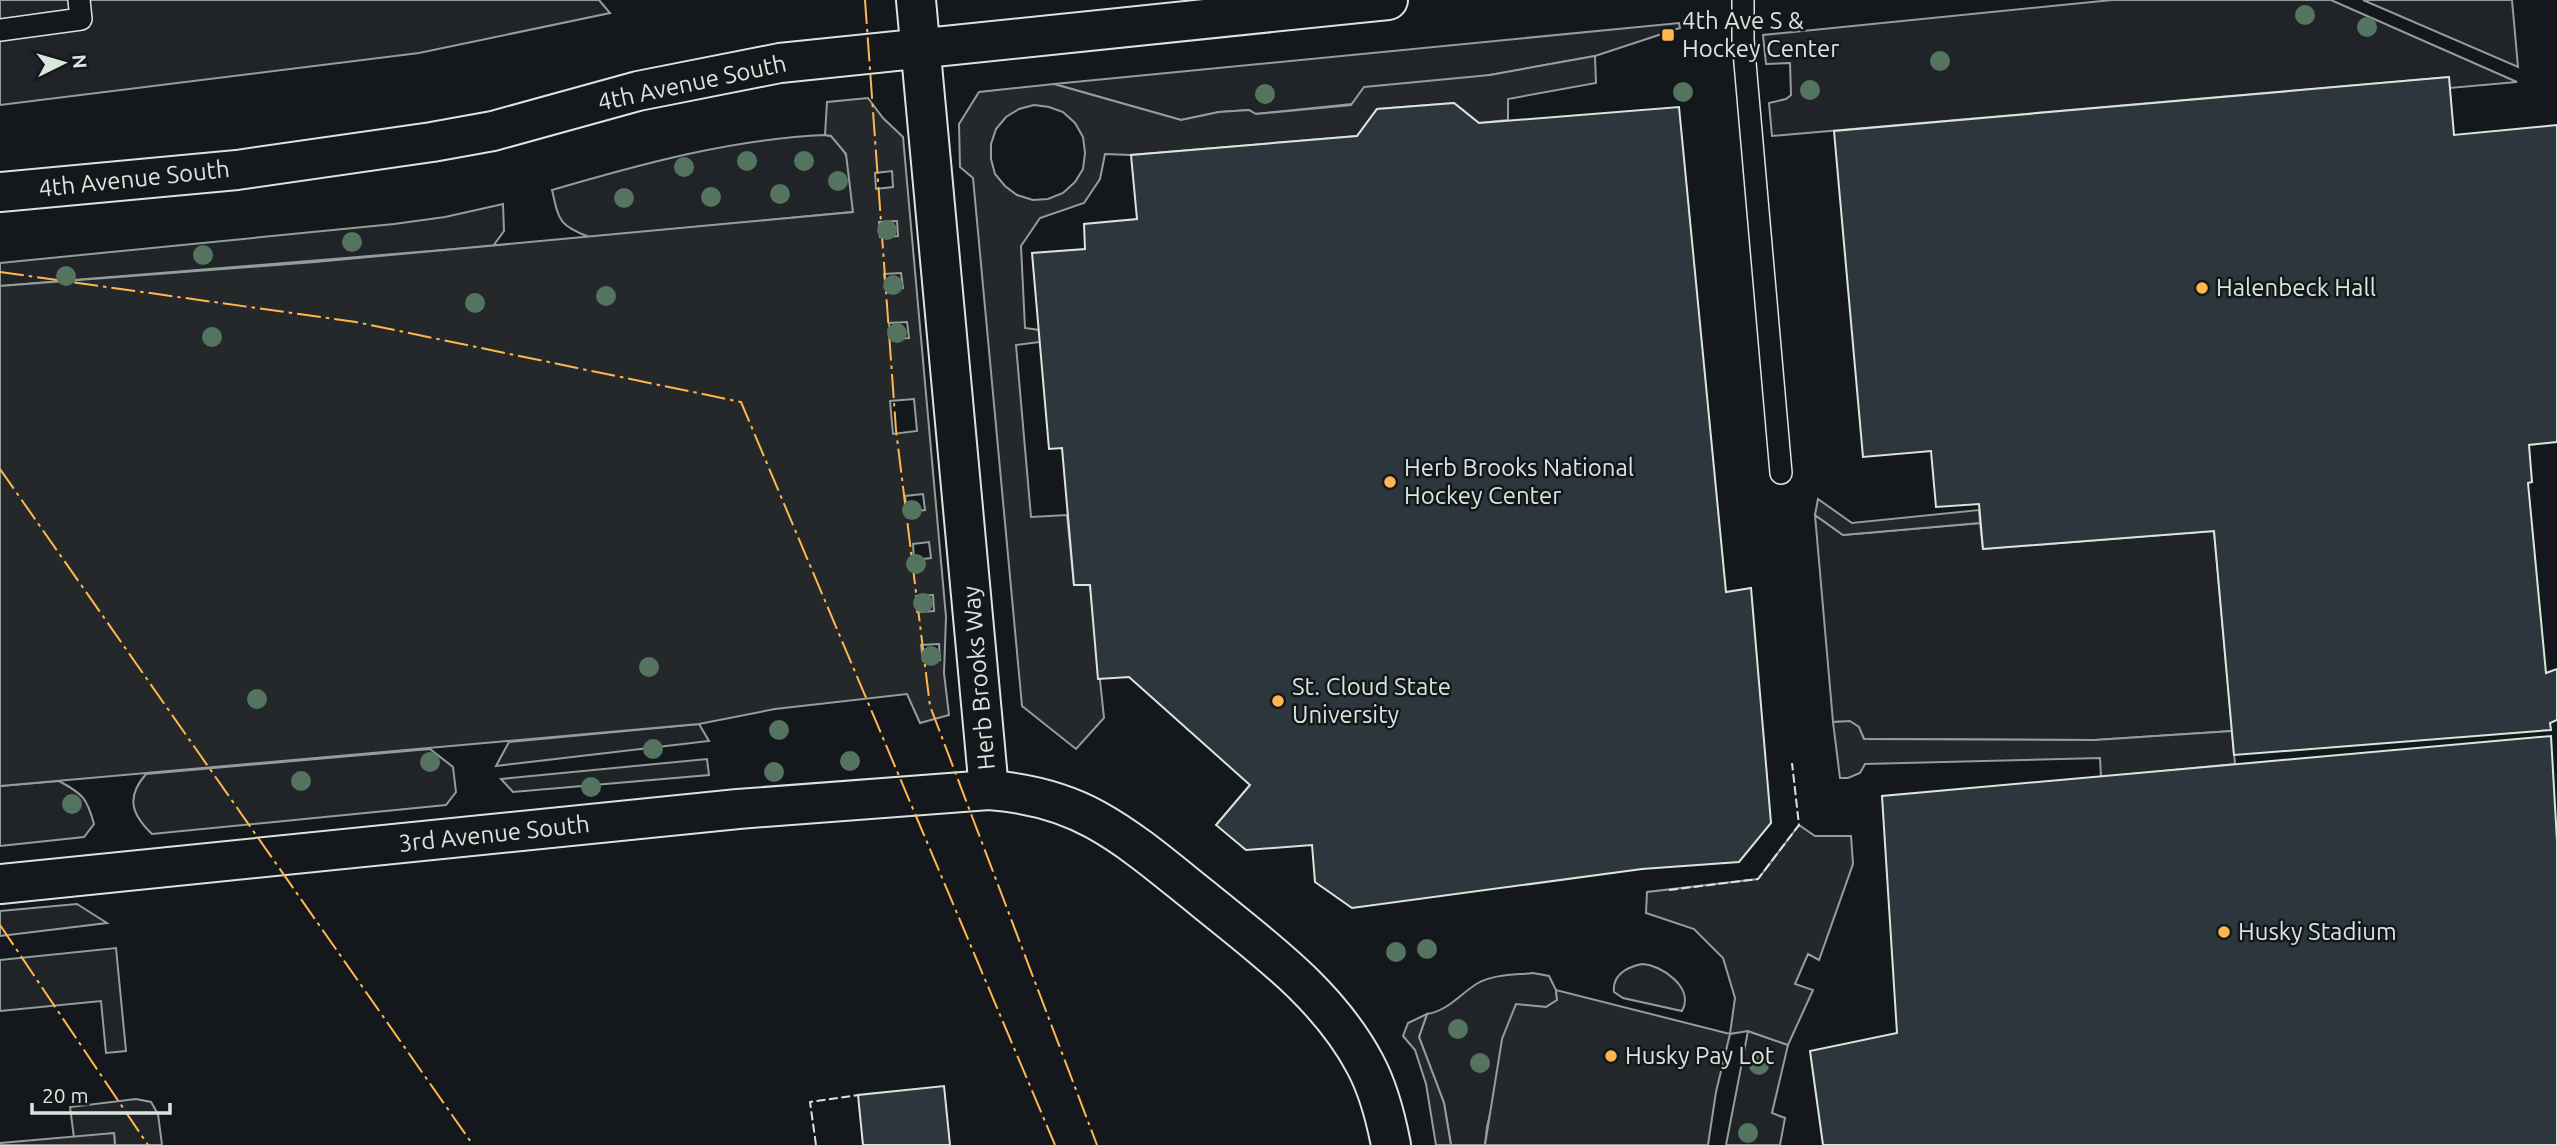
<svg xmlns="http://www.w3.org/2000/svg" width="2557" height="1145" font-family="Ubuntu,sans-serif">
<rect width="100%" height="100%" fill="#14181c"/>
<!-- green -->
<path fill="#202428" stroke="#939e99" stroke-width="2" d="M 0,0 L 599,0 L 610,13 L 419,53 L 0,105 Z
M 2112,0 L 2331,0 L 2517,82 L 2450,88 L 2448,77 L 1772,136 L 1769,103 L 1786,99 L 1791,95 L 1790,63 L 1766,64 L 1763,35 Z
M 2363,0 L 2512,0 L 2518,67 Z
M 1679,23 L 1680,28 L 1595,56 L 1490,75 L 1352,104 L 1255,114 L 1249,110 L 1219,112 L 1181,120 L 1054,84 Z
M 825,135 L 831,136 L 843,148 L 848,160 L 853,212 L 589,237 C 558,225 559,220 552,190 C 641,164 732,139 825,135 Z
M 503,204 L 504,231 L 493,246 L 0,286 L 0,263 L 394,224 L 445,217 Z
M 1815,515 L 1843,535 L 1980,523 L 1983,549 L 2214,531 L 2232,731 L 2095,740 L 1864,739 C 1857,722 1851,721 1833,722 Z
M 699,724 L 709,741 L 496,766 L 509,742 Z
M 430,749 L 453,767 L 456,792 L 446,805 L 152,834 C 131,814 126,797 146,774 Z
M 707,759 L 709,775 L 513,792 L 501,779 Z
M 59,781 C 83,794 87,798 94,824 L 84,837 L 0,846 L 0,786 Z
M 77,904 L 107,923 L 0,936 L 0,911 Z
M 116,948 L 126,1051 L 106,1053 L 101,1001 L 0,1011 L 0,960 Z
M 1642,964 C 1662,965 1695,988 1682,1011 L 1623,998 L 1614,992 C 1612,975 1627,967 1642,964 Z
M 1533,973 L 1549,976 L 1556,990 L 1557,1000 L 1546,1007 L 1516,1005 L 1487,1127 L 1485,1145 L 1451,1145 L 1444,1103 L 1419,1037 L 1427,1014 C 1448,1011 1461,993 1478,983 C 1494,974 1516,975 1533,973 Z
M 1748,1031 L 1788,1045 L 1772,1113 L 1785,1118 L 1780,1145 L 1726,1145 Z
M 136,1099 L 151,1102 L 158,1114 L 162,1145 L 115,1145 L 114,1133 L 74,1138 L 70,1107 Z"/>
<!-- parking -->
<path fill="#24282b" stroke="#939e99" stroke-width="2" fill-rule="evenodd" d="M 1595,56 L 1596,83 L 1508,99 L 1508,120 L 1479,123 L 1454,103 L 1377,109 L 1357,136 L 1131,155 L 1105,154 L 1100,179 L 1084,203 L 1040,218 L 1021,246 L 1025,328 L 1039,330 L 1040,342 L 1016,345 L 1031,517 L 1067,515 L 1074,585 L 1090,585 L 1104,718 L 1076,749 L 1022,706 L 973,178 L 960,167 L 959,124 L 979,92 L 1054,84 L 1181,120 L 1219,112 L 1249,110 L 1256,114 L 1351,105 L 1364,87 L 1490,75 ZM 1034,105 L 1049,107 L 1063,112 L 1075,123 L 1083,137 L 1085,153 L 1083,169 L 1075,182 L 1063,193 L 1048,199 L 1033,200 L 1017,195 L 1005,186 L 995,174 L 991,159 L 991,144 L 996,129 L 1006,117 L 1019,109 Z
M 868,98 L 883,118 L 903,137 L 946,617 L 944,673 L 949,715 L 920,723 L 907,694 L 775,709 L 699,724 L 0,786 L 0,286 L 315,262 L 853,212 L 846,154 L 831,136 L 825,135 L 827,102 ZM 892,171 L 893,187 L 876,189 L 875,173 ZM 897,221 L 898,236 L 880,237 L 879,222 ZM 901,273 L 903,288 L 886,289 L 884,274 ZM 907,322 L 909,338 L 891,339 L 889,323 ZM 914,399 L 917,431 L 893,434 L 890,401 ZM 923,494 L 925,510 L 907,512 L 905,496 ZM 929,542 L 931,558 L 914,560 L 913,544 ZM 933,595 L 934,611 L 917,612 L 916,596 ZM 939,644 L 940,660 L 923,661 L 921,645 Z
M 1818,499 L 1852,523 L 1979,510 L 1980,523 L 1843,535 L 1815,515 Z
M 1850,721 L 1859,727 L 1864,739 L 2095,740 L 2232,731 L 2235,764 L 2101,777 L 2100,758 L 1865,764 L 1860,773 L 1848,778 L 1840,778 L 1833,722 Z
M 1799,825 L 1815,836 L 1851,836 L 1853,864 L 1819,960 L 1808,954 L 1795,984 L 1813,990 L 1788,1045 L 1748,1031 L 1730,1034 L 1716,1092 L 1708,1145 L 1485,1145 L 1502,1039 L 1516,1004 L 1546,1007 L 1557,1000 L 1556,990 L 1730,1034 L 1735,998 L 1723,958 L 1694,929 L 1646,913 L 1647,892 L 1758,879 Z
M 1427,1014 L 1419,1037 L 1444,1103 L 1451,1145 L 1436,1145 L 1426,1084 L 1415,1050 L 1403,1036 L 1408,1023 Z
M 114,1133 L 115,1145 L 0,1145 L 0,1143 Z"/>
<!-- building -->
<path fill="#2c363c" stroke="#d8e6dc" stroke-width="2" d="M 2449,77 L 2454,135 L 2557,125 L 2557,442 L 2529,445 L 2532,482 L 2528,483 L 2546,673 L 2557,669 L 2557,720 L 2550,723 L 2551,730 L 2234,755 L 2214,531 L 1983,549 L 1979,504 L 1936,507 L 1931,451 L 1863,457 L 1834,131 Z
M 1454,103 L 1479,123 L 1679,107 L 1726,592 L 1751,588 L 1771,823 L 1739,862 L 1642,869 L 1352,908 L 1315,882 L 1312,845 L 1246,850 L 1216,825 L 1250,785 L 1129,677 L 1098,679 L 1090,585 L 1074,585 L 1062,448 L 1049,449 L 1032,253 L 1085,249 L 1084,224 L 1137,219 L 1131,155 L 1357,136 L 1377,109 Z
M 2551,736 L 2557,841 L 2557,1145 L 1823,1145 L 1810,1051 L 1897,1033 L 1882,796 Z
M 944,1086 L 950,1145 L 863,1145 L 858,1095 Z"/>
<g fill="none" stroke-linecap="round" stroke-linejoin="round">
<defs>
<path id="service" d="M 1743,0 L 1743,40 L 1781,473
M 0,30 L 81,19 L 79,0"/>
<path id="minor" d="M 916,0 L 989,790
M 0,884 L 738,809 L 989,790 C 1027,793 1062,801 1096,820 C 1134,841 1168,871 1202,898 C 1262,947 1328,994 1365,1064 C 1378,1088 1386,1119 1391,1145"/>
<path id="tertiary" d="M 0,192 L 237,170 L 432,142 L 493,131 L 638,91 L 780,63 L 1388,0"/>
</defs>
<!-- service casing -->
<use href="#service" stroke="#d8e6dc" stroke-width="24"/>
<!-- minor casing -->
<use href="#minor" stroke="#d8e6dc" stroke-width="42"/>
<!-- tertiary casing -->
<use href="#tertiary" stroke="#d8e6dc" stroke-width="42"/>
<!-- service -->
<use href="#service" stroke="#14181c" stroke-width="21"/>
<!-- minor -->
<use href="#minor" stroke="#14181c" stroke-width="38"/>
<!-- tertiary -->
<use href="#tertiary" stroke="#14181c" stroke-width="38"/>
<!-- fence -->
<path stroke="#d8e6dc" stroke-width="2" stroke-dasharray="9 3.5" stroke-linecap="butt" d="M 1669,890 L 1758,879 L 1799,825 L 1792,763
M 816,1145 L 810,1102 L 858,1095"/>
<!-- power -->
<path stroke="#ffb74d" stroke-width="2" stroke-dasharray="24 5 3.5 5" stroke-linecap="butt" d="M 865,0 L 896,430 L 930,706 L 1097,1145
M 0,272 L 356,322 L 741,402 L 1055,1145
M 0,469 L 473,1145
M 0,925 L 148,1145"/>
</g>
<!-- trees -->
<g fill="#55745f">
<circle cx="2305" cy="15" r="10"/>
<circle cx="2367" cy="27" r="10"/>
<circle cx="1940" cy="61" r="10"/>
<circle cx="1810" cy="90" r="10"/>
<circle cx="1683" cy="92" r="10"/>
<circle cx="1265" cy="94" r="10"/>
<circle cx="747" cy="161" r="10"/>
<circle cx="804" cy="161" r="10"/>
<circle cx="684" cy="167" r="10"/>
<circle cx="838" cy="181" r="10"/>
<circle cx="780" cy="194" r="10"/>
<circle cx="711" cy="197" r="10"/>
<circle cx="624" cy="198" r="10"/>
<circle cx="887" cy="230" r="10"/>
<circle cx="352" cy="242" r="10"/>
<circle cx="203" cy="255" r="10"/>
<circle cx="66" cy="276" r="10"/>
<circle cx="893" cy="285" r="10"/>
<circle cx="606" cy="296" r="10"/>
<circle cx="475" cy="303" r="10"/>
<circle cx="897" cy="333" r="10"/>
<circle cx="212" cy="337" r="10"/>
<circle cx="912" cy="510" r="10"/>
<circle cx="916" cy="564" r="10"/>
<circle cx="923" cy="603" r="10"/>
<circle cx="931" cy="656" r="10"/>
<circle cx="649" cy="667" r="10"/>
<circle cx="257" cy="699" r="10"/>
<circle cx="779" cy="730" r="10"/>
<circle cx="653" cy="749" r="10"/>
<circle cx="850" cy="761" r="10"/>
<circle cx="430" cy="762" r="10"/>
<circle cx="774" cy="772" r="10"/>
<circle cx="301" cy="781" r="10"/>
<circle cx="591" cy="787" r="10"/>
<circle cx="72" cy="804" r="10"/>
<circle cx="1427" cy="949" r="10"/>
<circle cx="1396" cy="952" r="10"/>
<circle cx="1458" cy="1029" r="10"/>
<circle cx="1480" cy="1063" r="10"/>
<circle cx="1759" cy="1065" r="10"/>
<circle cx="1748" cy="1133" r="10"/>
</g>
<!-- markers -->
<g fill="#ffb74d" stroke="#14181c" stroke-width="2.5">
<rect x="1661" y="28" width="14" height="14" rx="3.5"/>
<circle cx="2202" cy="288" r="7"/>
<circle cx="1390" cy="482" r="7"/>
<circle cx="1278" cy="701" r="7"/>
<circle cx="2224" cy="932" r="7"/>
<circle cx="1611" cy="1056" r="7"/>
</g>
<g text-anchor="middle" stroke-width="5" stroke-linejoin="round" paint-order="stroke">
<!-- poi labels -->
<g font-size="24" fill="#d8e6dc" stroke="#14181c" text-anchor="start">
<text x="1682" y="29">4th Ave S &amp;<tspan x="1682" dy="28">Hockey Center</tspan></text>
<text x="2216" y="296">Halenbeck Hall</text>
<text x="1404" y="476">Herb Brooks National<tspan x="1404" dy="28">Hockey Center</tspan></text>
<text x="1292" y="695">St. Cloud State<tspan x="1292" dy="28">University</tspan></text>
<text x="2238" y="940">Husky Stadium</text>
<text x="1625" y="1064">Husky Pay Lot</text>
</g>
<!-- street labels -->
<g font-size="24" fill="#d8e6dc" stroke="#14181c">
<text transform="translate(692 83) rotate(-12)" y="8">4th Avenue South</text>
<text transform="translate(134 179) rotate(-6)" y="8">4th Avenue South</text>
<text transform="translate(979 678) rotate(-95)" y="8">Herb Brooks Way</text>
<text transform="translate(494 834) rotate(-6)" y="8">3rd Avenue South</text>
</g>
</g>
<!-- north arrow -->
<g transform="translate(63 63) rotate(85)" stroke="#14181c" stroke-width="5" paint-order="stroke">
<path d="M0-5L12 26L0 18L-12 26Z" fill="#d8e6dc"/>
<text y="-10" font-size="19" font-weight="bold" text-anchor="middle" fill="#d8e6dc">N</text>
</g>
<!-- scale -->
<path d="M32 1103v10h138v-10" fill="none" stroke="#d8e6dc" stroke-width="3.5"/>
<text x="42" y="1103" font-size="21" fill="#d8e6dc" stroke="#14181c" stroke-width="5" paint-order="stroke">20 m</text>
</svg>
